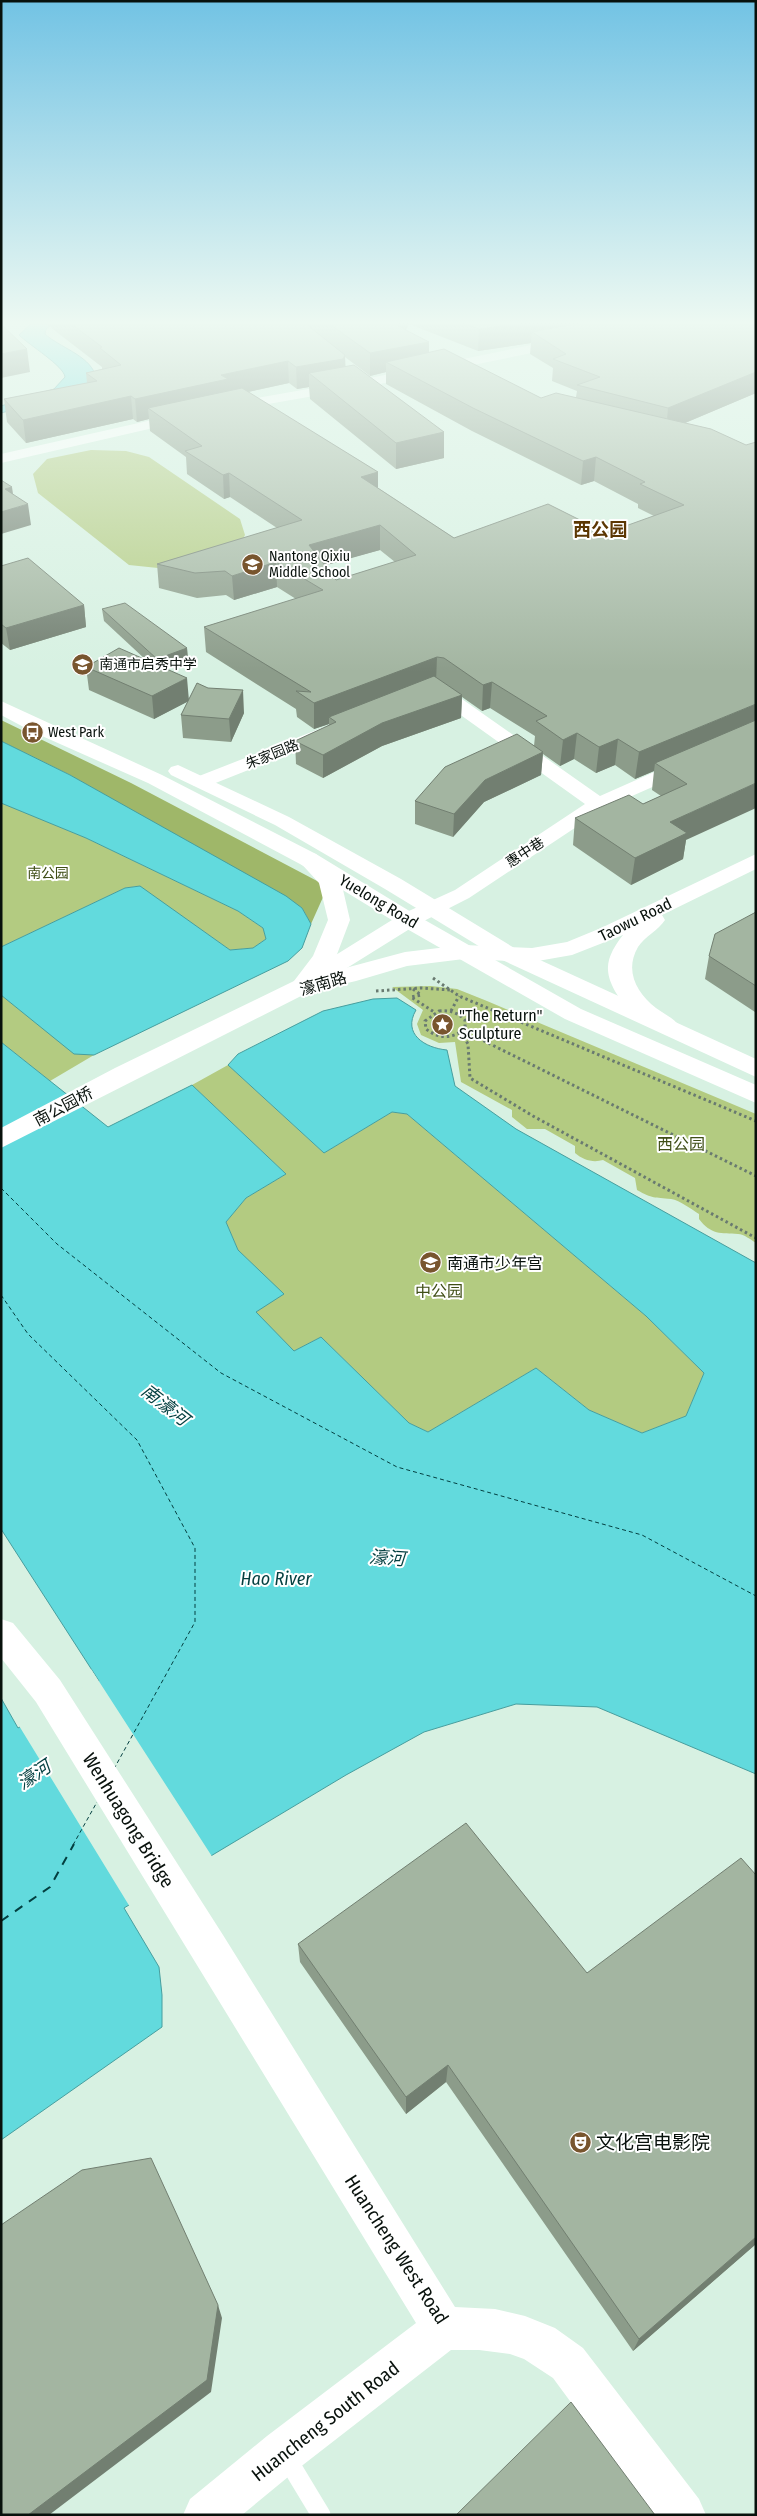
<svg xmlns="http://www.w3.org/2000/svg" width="757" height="2516" font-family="'Fira Sans Condensed','Noto Sans SC',sans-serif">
<rect width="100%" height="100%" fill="#d7f1e2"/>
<!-- green -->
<path fill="#b3cb81" d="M 91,450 L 126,451 L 149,457 L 240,519 L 245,535 L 240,545 L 158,568 L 129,565 L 38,493 L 33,474 L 47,459 Z
M 2,803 L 86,838 L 238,911 L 263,928 L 266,939 L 253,948 L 230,950 L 139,886 L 125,888 L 1,947 Z
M 431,986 L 457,989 L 487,1001 L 756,1114 L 756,1243 C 751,1240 744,1234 738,1234 C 721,1233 711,1235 699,1219 L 699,1214 C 692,1210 680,1200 671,1199 C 654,1197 653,1199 637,1190 L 635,1178 L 603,1160 C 593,1163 583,1160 575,1153 L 575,1146 L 545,1129 L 527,1129 L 512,1117 L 512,1110 L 461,1082 L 455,1042 L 439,1043 L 421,1035 L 417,1024 L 423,1010 L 392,987 Z
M 1,995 L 74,1053 L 94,1055 L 50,1081 L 1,1042 Z
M 228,1065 L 324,1153 L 392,1112 L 407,1114 L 646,1316 L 704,1373 L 686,1416 L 642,1433 L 589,1410 L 536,1368 L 428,1432 L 409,1423 L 321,1337 L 294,1351 L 255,1312 L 283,1294 L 238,1250 L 226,1222 L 246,1198 L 286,1174 L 192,1085 Z"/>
<!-- forest -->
<path fill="#9fb769" d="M 1,720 L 131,783 L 319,882 L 324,895 L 311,924 L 302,908 L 70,775 L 1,741 Z"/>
<!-- water -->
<path fill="#62dadd" stroke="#479e9e" d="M 35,320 L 81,320 L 52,324 L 46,329 L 45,334 C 59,347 88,355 95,374 L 88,384 L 53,399 L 1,413 L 1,406 L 54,389 L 65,377 C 64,366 29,345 19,335 Z
M 1,741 L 70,775 L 286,896 L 302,908 L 311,924 L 302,948 L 288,961 L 94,1055 L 74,1054 L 1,995 L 1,947 L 125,888 L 140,886 L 230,950 L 253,948 L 266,939 L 263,928 L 238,911 L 86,838 L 1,803 Z
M 397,998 L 416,1010 C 402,1034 425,1048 447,1050 L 455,1086 L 516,1129 L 756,1263 L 756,1774 L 597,1707 L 516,1704 L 424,1732 L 346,1775 L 124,1908 L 159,1967 L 162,1995 L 162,2027 L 1,2140 L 1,1698 L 18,1728 L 99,1681 L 1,1529 L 1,1042 L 108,1127 L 192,1085 L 286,1174 L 246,1198 L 226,1222 L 238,1250 L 284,1294 L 256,1312 L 294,1351 L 321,1337 L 409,1423 L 428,1432 L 536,1368 L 589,1410 L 642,1433 L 686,1416 L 704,1373 L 646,1316 L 407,1114 L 392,1112 L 324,1153 L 228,1065 L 238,1054 L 323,1011 L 373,999 Z"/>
<!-- pier -->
<path fill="#d7f1e2" d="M 91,1669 L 213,1858 L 130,1907 L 10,1711 L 12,1710 L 19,1725 L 95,1680 L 89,1670 Z"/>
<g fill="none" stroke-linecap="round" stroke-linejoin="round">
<!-- ferry-far1 -->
<path stroke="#033f40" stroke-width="1" stroke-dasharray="4 3" stroke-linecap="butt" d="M 1,1188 L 57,1244 L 221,1373 L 397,1467 L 642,1535 L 756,1596
M 1,1295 L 28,1334 L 137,1440 L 195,1548 L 195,1622 L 115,1767
M 73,1845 L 97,1802"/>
<!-- ferry -->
<path stroke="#033f40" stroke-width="2" stroke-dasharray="9 8" stroke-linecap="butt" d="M 1,1921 L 50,1887 L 74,1844"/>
<!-- path -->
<path stroke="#697a70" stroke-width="3" stroke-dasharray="2.5 3" stroke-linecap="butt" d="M 433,978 L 459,996 L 756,1121
M 413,989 L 421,995 L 411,997 L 434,1012
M 376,991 L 421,988 L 450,990
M 439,1011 C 449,1010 457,1012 465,1020 L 465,1029 C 452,1039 439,1039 426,1029 L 425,1021 Z
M 451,1011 L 459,996
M 465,1029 L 470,1034 L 756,1176
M 461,1032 L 468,1044 L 470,1078 L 533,1116 L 756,1238"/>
<!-- lane -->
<path stroke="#fff" stroke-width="19" d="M 286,2457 L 321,2515"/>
<!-- street -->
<path fill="#fff" fill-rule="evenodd" d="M 566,338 L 573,342 L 571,345 L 365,387 L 229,411 L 222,407 L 229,403 L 365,379 Z
M 183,413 L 188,414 L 190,417 L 188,420 L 1,463 L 1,454 Z
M 436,684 L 442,685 L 600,796 L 679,761 L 693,761 L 696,765 L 693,769 L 605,808 L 469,898 L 416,925 L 310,991 L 302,993 L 294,991 L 291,986 L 294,981 L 400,915 L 455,890 L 585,804 L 434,696 L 425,695 L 422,691 L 425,687 Z
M 327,726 L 334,728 L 336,732 L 334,736 L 208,786 L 194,786 L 191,782 L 194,778 Z"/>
<!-- secondary -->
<path fill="#fff" fill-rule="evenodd" d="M 308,852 L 316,854 L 341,881 L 350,920 L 336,957 L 323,974 L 405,952 L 464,945 L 532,948 L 567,942 L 601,928 L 756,854 L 756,869 L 662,915 L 665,920 C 658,931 645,936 638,947 C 624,971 637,993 656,1008 C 664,1014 674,1018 680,1027 L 677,1032 C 650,1040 609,996 608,970 C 607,957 616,944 623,935 L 572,955 L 532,962 L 464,959 L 407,966 L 356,981 L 309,992 L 1,1148 L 1,1128 L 115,1068 L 294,981 L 313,956 L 328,920 L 319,883 L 297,859 L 300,854 Z
M 1,1619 L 13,1623 L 60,1680 L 223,1935 L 455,2307 L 495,2309 L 525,2316 L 555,2328 L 583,2348 L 699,2499 L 706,2515 L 654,2515 L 553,2378 L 524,2359 L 510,2354 L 479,2350 L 451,2350 L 299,2468 L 242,2515 L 183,2515 L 190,2499 L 267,2436 L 416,2323 L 36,1702 L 1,1658 Z"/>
<!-- primary -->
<path fill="#fff" fill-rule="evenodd" d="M 1,701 L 162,775 L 316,854 L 416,915 L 581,1009 L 756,1085 L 756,1103 L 565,1019 L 400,925 L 300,864 L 148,783 L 33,732 L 1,715 Z
M 178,765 L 289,817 L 401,879 L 516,949 L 756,1059 L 756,1077 L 500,959 L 385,889 L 275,825 L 171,775 L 168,771 L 171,767 Z"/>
</g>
<!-- wall -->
<path fill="#8c9c8a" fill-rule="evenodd" d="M 41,320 L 756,320 L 756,393 L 685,423 L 711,429 L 686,840 L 683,859 L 631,885 L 573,845 L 575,818 L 643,804 L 661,796 L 652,790 L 654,771 L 635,779 L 615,765 L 596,773 L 574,759 L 560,766 L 543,754 L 541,775 L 484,802 L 453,837 L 415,824 L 415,801 L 534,746 L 535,736 L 490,708 L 482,711 L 462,697 L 461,718 L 382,746 L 323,778 L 296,764 L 295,741 L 329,726 L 329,724 L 314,729 L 297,717 L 296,709 L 206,652 L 204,627 L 296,599 L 277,587 L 234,600 L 226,595 L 197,598 L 159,588 L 157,564 L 277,528 L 230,497 L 224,499 L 187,474 L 186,457 L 150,431 L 149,419 L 137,422 L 133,419 L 26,443 L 7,422 L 4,399 L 87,383 L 86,373 L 102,369 L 102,367 ZM 409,324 L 478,351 L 531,343 L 530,354 L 553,368 L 552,381 L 577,391 L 576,397 L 541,398 L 429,352 L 406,330 ZM 345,357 L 370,376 L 386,372 L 386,384 L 472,431 L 581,485 L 594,481 L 638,504 L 638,508 L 654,516 L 606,533 L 454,538 L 378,488 L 378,472 L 248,392 L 289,383 L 297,389 L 309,387 L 310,399 L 396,469 L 444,458 L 444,432 L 345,367 ZM 380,550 L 395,562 L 336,580 L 324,565 Z
M 1,566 L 84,605 L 86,627 L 10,650 L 1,643 Z
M 102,609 L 187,648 L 188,661 L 165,669 L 189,699 L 244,713 L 231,742 L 183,738 L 181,715 L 188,701 L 154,719 L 89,690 L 86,667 L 146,660 L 104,621 Z
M 756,912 L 756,1011 L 755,1012 L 705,979 L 709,956 Z
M 756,1875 L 756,2244 L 633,2351 L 446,2082 L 406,2114 L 300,1962 L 298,1944 L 587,1973 Z"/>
<!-- shaded-wall -->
<path fill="#727f71" d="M 401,320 L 409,320 L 409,324 L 398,347 L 398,326 Z
M 540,320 L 646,320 L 532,332 L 531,343 L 478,351 L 479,329 Z
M 429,342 L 429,364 L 386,362 L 386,372 L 370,376 L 370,353 Z
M 27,349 L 30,372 L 1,378 L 1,354 Z
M 345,355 L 346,377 L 309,373 L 309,387 L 297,389 L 296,367 Z
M 288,361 L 289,383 L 229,396 L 148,408 L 149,419 L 137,422 L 135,399 L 221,375 Z
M 756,372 L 756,393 L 666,431 L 668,408 Z
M 131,396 L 133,419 L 26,443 L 23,420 Z
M 444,432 L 444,458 L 396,469 L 396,443 Z
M 596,457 L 594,481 L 581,485 L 583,461 Z
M 378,472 L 378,496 L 361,477 Z
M 229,473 L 230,497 L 224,499 L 223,475 Z
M 12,487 L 15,508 L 28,504 L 31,525 L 1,534 L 1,512 L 5,489 Z
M 380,525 L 380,550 L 309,570 L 309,545 Z
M 276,562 L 277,587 L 234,600 L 232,576 Z
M 84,605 L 86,627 L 10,650 L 6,628 Z
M 187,648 L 188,661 L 158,671 L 157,659 Z
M 437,657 L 436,682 L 329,717 L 329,724 L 314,729 L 314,703 Z
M 187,678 L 189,701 L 154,719 L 152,696 Z
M 492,682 L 490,708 L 482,711 L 483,685 Z
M 243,690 L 244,713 L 231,742 L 229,719 Z
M 462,695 L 461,718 L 382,746 L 323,778 L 323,755 L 382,723 Z
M 756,704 L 756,729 L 655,763 L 654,771 L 635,779 L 639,752 Z
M 577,733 L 574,759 L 560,766 L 563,740 Z
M 618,739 L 615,765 L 596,773 L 599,747 Z
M 543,752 L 541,775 L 484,802 L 453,837 L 454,814 L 485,780 Z
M 756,783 L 756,808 L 686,840 L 683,859 L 631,885 L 635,858 L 670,822 Z
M 448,2065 L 446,2082 L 406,2114 L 406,2097 Z
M 756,2237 L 756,2244 L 633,2351 L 639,2339 Z
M 218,2305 L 222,2318 L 211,2392 L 49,2515 L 28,2515 Z"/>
<!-- building -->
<path fill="#a3b5a1" stroke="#727f71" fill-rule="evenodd" d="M 66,320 L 301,320 L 345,355 L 343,359 L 296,367 L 288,361 L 221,375 L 228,379 L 135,399 L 131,396 L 23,420 L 4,399 L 97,381 L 86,373 L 121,365 L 100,348 L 102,347 Z
M 324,320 L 401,320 L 398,326 L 429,342 L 370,353 Z
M 453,320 L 540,320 L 519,324 L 479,329 Z
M 595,320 L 756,320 L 756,372 L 668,408 L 577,385 L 600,377 L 553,359 L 566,354 L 532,332 Z
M 1,324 L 27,349 L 1,354 Z
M 444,349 L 541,398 L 556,393 L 711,429 L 746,445 L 756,442 L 756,704 L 639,752 L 618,739 L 599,747 L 577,733 L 563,740 L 536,721 L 547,716 L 492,682 L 483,685 L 444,658 L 437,657 L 314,703 L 296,691 L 311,692 L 204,627 L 323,590 L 276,562 L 232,576 L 225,571 L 195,573 L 157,564 L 302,520 L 229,473 L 223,475 L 185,451 L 202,446 L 148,408 L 242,388 L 378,472 L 361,477 L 454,538 L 548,504 L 606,533 L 684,505 L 640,484 L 645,482 L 596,457 L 583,461 L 473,408 L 386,362 ZM 380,525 L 416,555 L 336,580 L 309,545 Z
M 354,365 L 444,432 L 396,443 L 309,373 Z
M 1,480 L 12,487 L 5,489 L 28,504 L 1,512 Z
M 28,558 L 84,605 L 6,628 L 1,624 L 1,566 Z
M 125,603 L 187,648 L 157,659 L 102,609 Z
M 119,648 L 187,678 L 152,696 L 86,667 Z
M 434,676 L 462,695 L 382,723 L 323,755 L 295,741 L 336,722 L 329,717 Z
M 197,683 L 208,688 L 243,690 L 229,719 L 181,715 Z
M 756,720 L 756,783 L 670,822 L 687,833 L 635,858 L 575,818 L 629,795 L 643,804 L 687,784 L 655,763 Z
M 517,734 L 543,752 L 485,780 L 454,814 L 415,801 L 445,767 Z
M 756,912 L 756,986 L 709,956 L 715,934 Z
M 466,1823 L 587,1973 L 741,1858 L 756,1875 L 756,2237 L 639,2339 L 448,2065 L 406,2097 L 298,1944 Z
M 151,2158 L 218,2305 L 207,2380 L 28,2515 L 1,2515 L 1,2225 L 82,2170 Z
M 571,2402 L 655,2515 L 456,2515 Z"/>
<!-- sky -->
<linearGradient id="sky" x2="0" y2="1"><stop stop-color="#72c3e4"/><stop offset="0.48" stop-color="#edf9f2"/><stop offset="1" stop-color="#edf9f2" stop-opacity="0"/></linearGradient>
<rect width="757" height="672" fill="url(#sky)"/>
<!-- icons -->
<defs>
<symbol id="school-disc" viewBox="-11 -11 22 22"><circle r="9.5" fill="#78552e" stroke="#fff"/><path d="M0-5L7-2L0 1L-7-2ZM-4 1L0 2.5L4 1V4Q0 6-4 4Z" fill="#fff"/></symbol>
<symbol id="bus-disc" viewBox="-11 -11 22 22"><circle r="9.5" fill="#78552e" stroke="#fff"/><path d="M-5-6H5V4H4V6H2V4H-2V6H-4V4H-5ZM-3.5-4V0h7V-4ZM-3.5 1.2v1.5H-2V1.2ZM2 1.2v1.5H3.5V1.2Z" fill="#fff"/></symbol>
<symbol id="sight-disc" viewBox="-11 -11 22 22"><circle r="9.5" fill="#78552e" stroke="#fff"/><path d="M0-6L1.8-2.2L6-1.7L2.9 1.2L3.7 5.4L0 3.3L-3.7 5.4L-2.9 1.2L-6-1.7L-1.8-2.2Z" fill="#fff"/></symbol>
<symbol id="theatre-disc" viewBox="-11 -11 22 22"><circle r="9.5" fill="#78552e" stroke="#fff"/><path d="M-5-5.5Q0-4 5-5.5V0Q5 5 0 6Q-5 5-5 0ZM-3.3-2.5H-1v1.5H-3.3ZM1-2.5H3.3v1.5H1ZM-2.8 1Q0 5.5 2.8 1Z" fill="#fff"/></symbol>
</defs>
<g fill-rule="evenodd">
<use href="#school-disc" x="240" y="552" width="25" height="25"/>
<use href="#school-disc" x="70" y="652" width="25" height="25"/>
<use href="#bus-disc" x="20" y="720" width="25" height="25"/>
<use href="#sight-disc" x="430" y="1012" width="25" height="25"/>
<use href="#school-disc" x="418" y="1250" width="25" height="25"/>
<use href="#theatre-disc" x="568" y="2130" width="25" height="25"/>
</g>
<g text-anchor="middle" stroke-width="4" stroke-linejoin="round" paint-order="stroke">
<!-- far-poi labels -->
<g font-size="14" fill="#08110c" stroke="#fff" text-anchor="start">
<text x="269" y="561">Nantong Qixiu<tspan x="269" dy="16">Middle School</tspan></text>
<text x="99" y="669">南通市启秀中学</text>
<text x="48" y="737">West Park</text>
</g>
<!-- far-street labels -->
<g font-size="14" fill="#08110c" stroke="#fff">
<text transform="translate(272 754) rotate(-22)" y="5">朱家园路</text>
<text transform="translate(525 852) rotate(-33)" y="5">惠中巷</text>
</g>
<!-- far-park labels -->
<g font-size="14" fill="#404f17" stroke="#fff">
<text x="48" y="878">南公园</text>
</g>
<!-- street labels -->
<g font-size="16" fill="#08110c" stroke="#fff">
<text transform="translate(379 901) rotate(31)" y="6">Yuelong Road</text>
<text transform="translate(635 919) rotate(-26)" y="6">Taowu Road</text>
<text transform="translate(323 983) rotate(-16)" y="6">濠南路</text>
<text transform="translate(63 1106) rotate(-28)" y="6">南公园桥</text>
</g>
<!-- poi labels -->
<g font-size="16" fill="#08110c" stroke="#fff" text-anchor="start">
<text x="459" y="1021">"The Return"<tspan x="459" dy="18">Sculpture</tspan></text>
<text x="447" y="1269">南通市少年宫</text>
</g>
<!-- park labels -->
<g font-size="16" fill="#404f17" stroke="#fff">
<text x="681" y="1150">西公园</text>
<text x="439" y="1297">中公园</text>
</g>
<!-- far-district labels -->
<g font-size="18" font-weight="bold" fill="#5c3703" stroke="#fff">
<text x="600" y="536">西公园</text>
</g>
<!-- water labels -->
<g font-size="18" font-style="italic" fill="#033f40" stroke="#fff">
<text transform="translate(165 1405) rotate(38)" y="6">南濠河</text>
<text transform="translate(387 1558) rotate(4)" y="6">濠河</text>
<text x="276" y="1585">Hao River</text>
<text transform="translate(34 1775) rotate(-34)" y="6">濠河</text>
</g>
<!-- near-street labels -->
<g font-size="19" fill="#08110c" stroke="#fff">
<text transform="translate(129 1820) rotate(58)" y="7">Wenhuagong Bridge</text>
<text transform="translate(397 2249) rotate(57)" y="7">Huancheng West Road</text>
<text transform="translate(325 2421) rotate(-38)" y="7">Huancheng South Road</text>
</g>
<!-- near-poi labels -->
<g font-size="19" fill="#08110c" stroke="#fff" text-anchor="start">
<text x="596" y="2149">文化宫电影院</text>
</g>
</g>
<!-- border -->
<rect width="757" height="2516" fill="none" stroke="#08110c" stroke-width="5"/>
</svg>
